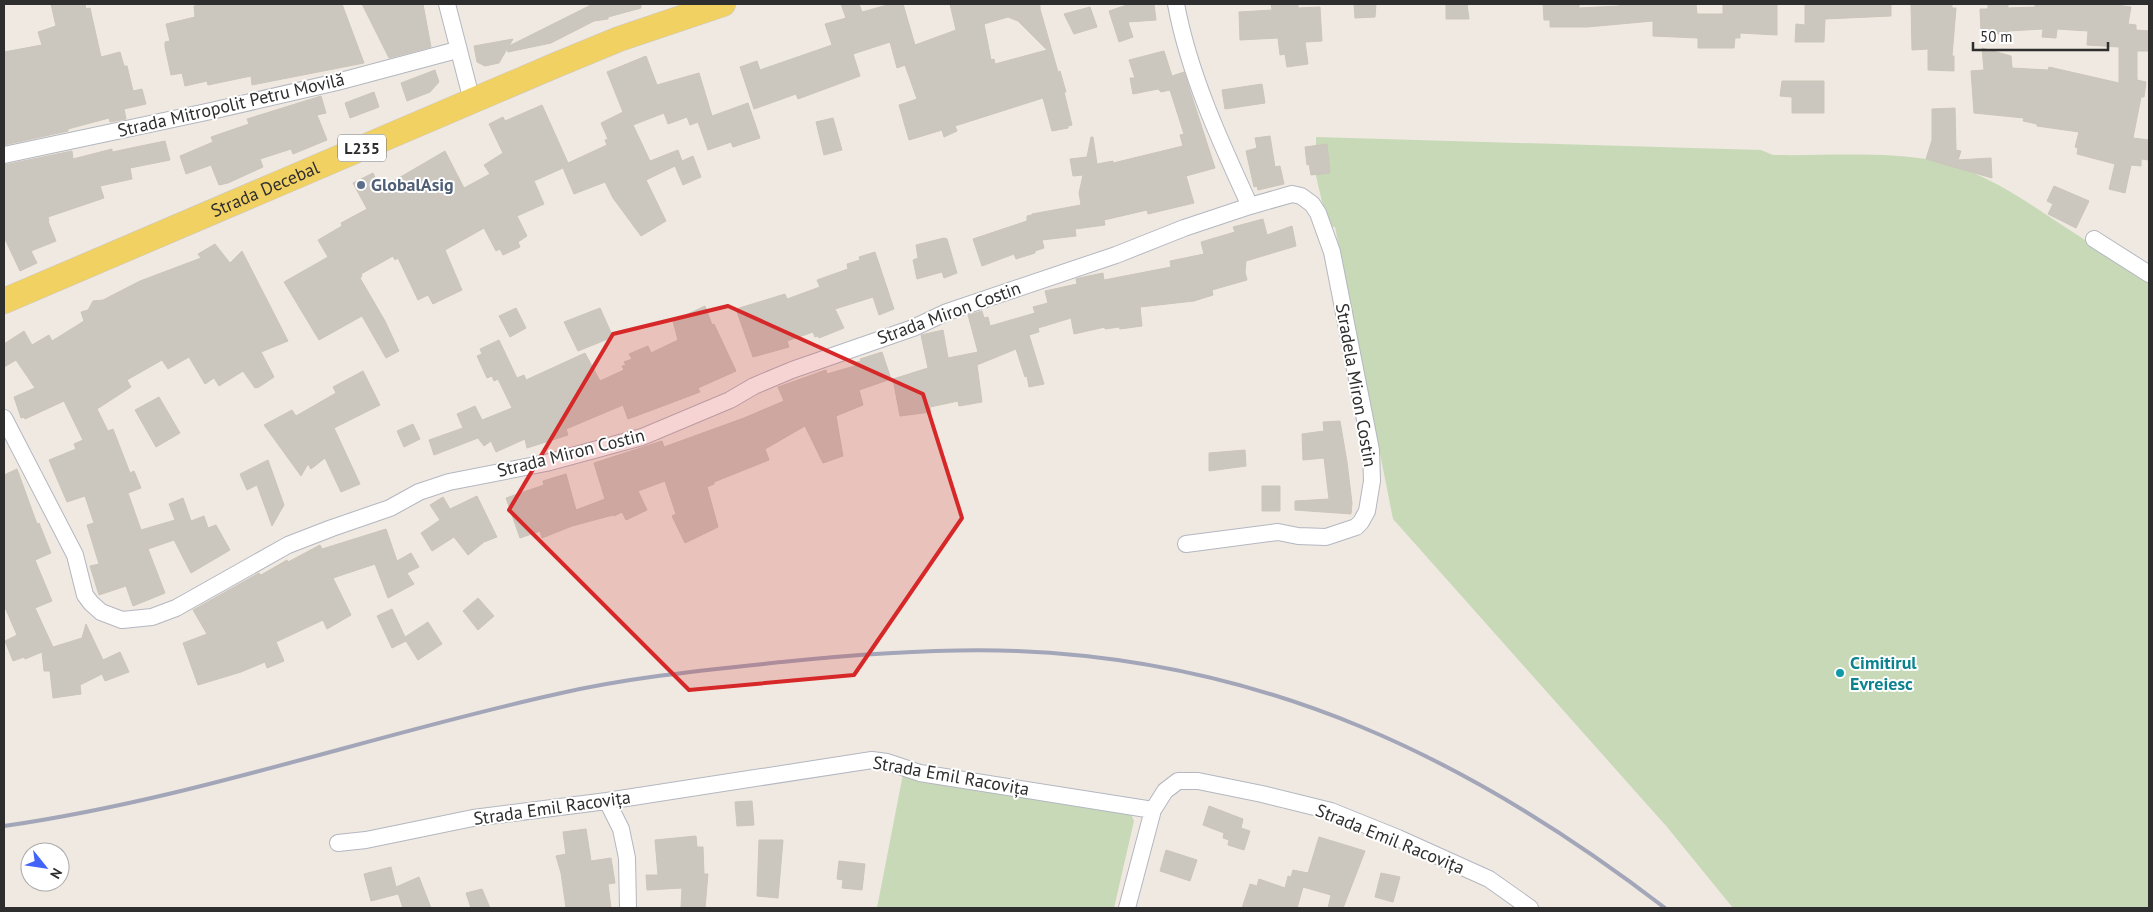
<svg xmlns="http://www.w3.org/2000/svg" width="2153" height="912" font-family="'PT Sans',sans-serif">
<rect width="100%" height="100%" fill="#efe9e1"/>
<!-- cemetery -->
<path fill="#c8d9b8" d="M 1316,137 L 1761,150 L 1773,155 C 1825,156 1886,151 1937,161 C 1986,172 2027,202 2068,229 C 2095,247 2122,263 2149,279 L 2149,908 L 1733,908 L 1667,827 L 1393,519 L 1335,227 L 1328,227 L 1316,176 Z
M 903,774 L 1131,814 L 1134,821 L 1114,908 L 877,908 Z"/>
<!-- building -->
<path fill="#cbc7bf" stroke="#cbc5ba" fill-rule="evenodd" d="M 51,4 L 85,4 L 86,9 L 90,8 L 101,57 L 120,52 L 124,66 L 127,66 L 133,91 L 142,89 L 146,104 L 124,109 L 126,119 L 110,122 L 109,118 L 68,129 L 68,131 L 4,145 L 4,52 L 42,45 L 38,32 L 56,26 Z
M 206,4 L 342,4 L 364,63 L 252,85 L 251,76 L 208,85 L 207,81 L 185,86 L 182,73 L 171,75 L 165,47 L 165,42 L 170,41 L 166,24 L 195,17 L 194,6 Z
M 362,4 L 423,4 L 431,47 L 389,58 Z
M 593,4 L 641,4 L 641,8 L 608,17 L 608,19 L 594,21 L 551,43 L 508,52 L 507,49 L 499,63 L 485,66 L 477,62 L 474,46 L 513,39 L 509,46 Z
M 841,4 L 859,4 L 862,12 L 891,4 L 903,4 L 915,45 L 956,30 L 950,4 L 1040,4 L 1040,9 L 1058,72 L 1060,71 L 1066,92 L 1064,92 L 1072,125 L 1068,126 L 1068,128 L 1052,131 L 1043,98 L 955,126 L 957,131 L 944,137 L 942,130 L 909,140 L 899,105 L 917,99 L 905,65 L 897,68 L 890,42 L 853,54 L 860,76 L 798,99 L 796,94 L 754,109 L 740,67 L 757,61 L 760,70 L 832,45 L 825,24 L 846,18 ZM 1008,17 L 1018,21 L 1047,50 L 995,64 L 994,59 L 991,60 L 984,24 Z
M 1130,4 L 1154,4 L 1156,20 L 1128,22 L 1133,37 L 1119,42 L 1109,11 Z
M 1271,4 L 1298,4 L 1298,8 L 1320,7 L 1322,41 L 1305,42 L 1308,64 L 1287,67 L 1285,54 L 1280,55 L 1278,38 L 1240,40 L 1239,12 L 1272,10 Z
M 1354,4 L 1376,4 L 1375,17 L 1355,18 Z
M 1446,4 L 1467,4 L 1469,19 L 1446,19 Z
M 1543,4 L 1579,4 L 1579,8 L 1619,6 L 1619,4 L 1696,4 L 1697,14 L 1723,14 L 1723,4 L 1777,4 L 1777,35 L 1740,33 L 1740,38 L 1735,38 L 1734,48 L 1698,48 L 1698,38 L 1653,36 L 1653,21 L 1587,27 L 1550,27 L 1550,20 L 1544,20 Z
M 1805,4 L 1891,4 L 1891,16 L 1825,19 L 1824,42 L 1795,42 L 1796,24 L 1805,25 Z
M 1911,4 L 1952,4 L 1952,8 L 1956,8 L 1952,56 L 1954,56 L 1954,71 L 1928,70 L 1928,49 L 1912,50 Z
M 1988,4 L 2008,4 L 2008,8 L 2035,7 L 2035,4 L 2110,4 L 2131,7 L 2128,24 L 2136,25 L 2136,30 L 2149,31 L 2149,51 L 2137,51 L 2137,80 L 2146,82 L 2144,97 L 2141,97 L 2133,138 L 2149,140 L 2149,160 L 2141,159 L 2141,166 L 2131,165 L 2125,193 L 2109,189 L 2115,164 L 2077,154 L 2078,148 L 2075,147 L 2079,132 L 2037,126 L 2037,124 L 2023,121 L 2024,118 L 1974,113 L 1971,71 L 1984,70 L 1982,48 L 2011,56 L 2012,68 L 2048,70 L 2049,67 L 2119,83 L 2119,47 L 2087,45 L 2088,31 L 2057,29 L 2056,38 L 2042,37 L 2043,29 L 2008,31 L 2009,35 L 1981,32 L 1980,9 L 1988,9 Z
M 1090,7 L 1097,27 L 1074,34 L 1064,14 Z
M 1164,51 L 1172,76 L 1184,72 L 1215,168 L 1186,176 L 1194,203 L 1148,214 L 1147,210 L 1104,220 L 1105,225 L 1075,229 L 1076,236 L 1042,240 L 1044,248 L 1035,251 L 1035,253 L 1016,259 L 1014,254 L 982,266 L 973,239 L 1027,221 L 1027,216 L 1032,215 L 1032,214 L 1081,205 L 1079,193 L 1083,175 L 1073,176 L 1070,159 L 1087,157 L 1091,137 L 1093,137 L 1097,164 L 1113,161 L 1113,163 L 1183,146 L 1180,135 L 1184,134 L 1170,90 L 1161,92 L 1158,89 L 1133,94 L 1130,78 L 1135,78 L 1129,60 Z
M 646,56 L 657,85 L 699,73 L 712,116 L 748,103 L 760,138 L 733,147 L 731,142 L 708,150 L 698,122 L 690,125 L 687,117 L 668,124 L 664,113 L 633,125 L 650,161 L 678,150 L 682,161 L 693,156 L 701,177 L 683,185 L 675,166 L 646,180 L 666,221 L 641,236 L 613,198 L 605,182 L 574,194 L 563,168 L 534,181 L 544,204 L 517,216 L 527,236 L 518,242 L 520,247 L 503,255 L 500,249 L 496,251 L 484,228 L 445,250 L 462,290 L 433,304 L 428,295 L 418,300 L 398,258 L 395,260 L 393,256 L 361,274 L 362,276 L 360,278 L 385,321 L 399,351 L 386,358 L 362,316 L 319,340 L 284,282 L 328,257 L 318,240 L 342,226 L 341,223 L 367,209 L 353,183 L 373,173 L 380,189 L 445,151 L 464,188 L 490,174 L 484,165 L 503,153 L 489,124 L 503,117 L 505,121 L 542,105 L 568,163 L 607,145 L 605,140 L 608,139 L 601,123 L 623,112 L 607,72 Z
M 435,70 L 439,82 L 430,92 L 407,101 L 401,83 Z
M 1782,81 L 1824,81 L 1824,113 L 1792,113 L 1792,97 L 1780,96 Z
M 1262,84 L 1265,103 L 1225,109 L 1222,90 Z
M 374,92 L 379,107 L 350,118 L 345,103 Z
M 321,96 L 326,113 L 317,115 L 327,140 L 293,154 L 291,149 L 260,159 L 263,167 L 228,183 L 219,185 L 211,165 L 186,174 L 180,156 L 213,142 L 211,137 L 249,124 L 247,119 Z
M 1955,108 L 1956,150 L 1961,151 L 1958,160 L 1991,158 L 1992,178 L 1926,159 L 1932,140 L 1932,109 Z
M 833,118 L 842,150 L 824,155 L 816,122 Z
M 1270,136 L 1275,167 L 1280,166 L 1284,184 L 1258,190 L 1257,186 L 1254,187 L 1246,151 L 1257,148 L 1255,138 Z
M 165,141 L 170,160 L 130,168 L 132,179 L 100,186 L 104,198 L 48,217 L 49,221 L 48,221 L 56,241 L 31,251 L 37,263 L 20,271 L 4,237 L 4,165 L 72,151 L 73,159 L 112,149 L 112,152 Z
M 1327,144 L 1330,173 L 1311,175 L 1309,164 L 1307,165 L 1305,147 Z
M 2054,186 L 2089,201 L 2076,228 L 2048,214 L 2053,204 L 2047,201 Z
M 1263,219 L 1267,235 L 1292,226 L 1296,246 L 1246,261 L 1245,272 L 1247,280 L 1212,290 L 1213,295 L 1194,301 L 1140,307 L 1142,326 L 1120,329 L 1119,327 L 1105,329 L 1105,327 L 1074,334 L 1071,318 L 1038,328 L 1039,332 L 1029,335 L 1044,384 L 1029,387 L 1027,376 L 1025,377 L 1016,349 L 977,365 L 982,402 L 959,406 L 958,401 L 930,407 L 931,412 L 900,416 L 893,379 L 928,368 L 921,335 L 943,330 L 948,358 L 978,352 L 968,315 L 982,311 L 984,318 L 988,317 L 990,326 L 1035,313 L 1033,307 L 1048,303 L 1045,291 L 1077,284 L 1076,279 L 1079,278 L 1103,273 L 1104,280 L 1171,267 L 1170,261 L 1204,254 L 1201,242 L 1235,232 L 1233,227 Z
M 944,238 L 947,239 L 957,273 L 944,278 L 942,272 L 917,279 L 913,260 L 918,258 L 916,245 Z
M 215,244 L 230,263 L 242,251 L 288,341 L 261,352 L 274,377 L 259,387 L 255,388 L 243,371 L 219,386 L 214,378 L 205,384 L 189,357 L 168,369 L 162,360 L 127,380 L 131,387 L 97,409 L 108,431 L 113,429 L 130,473 L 134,471 L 141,488 L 128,493 L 141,530 L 175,520 L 169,504 L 183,498 L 191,521 L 204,516 L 208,528 L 216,525 L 230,550 L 191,573 L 174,540 L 148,549 L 165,593 L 133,606 L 126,586 L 99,595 L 90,566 L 99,564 L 87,525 L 94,523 L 85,496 L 67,502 L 49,460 L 76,449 L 74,444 L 83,440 L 64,401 L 25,419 L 24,417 L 21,418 L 14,397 L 35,388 L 16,360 L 4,367 L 4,344 L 24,331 L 32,345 L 49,335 L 52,341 L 84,321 L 81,312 L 88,310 L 93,301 L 103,300 L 140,281 L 201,258 L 198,254 Z
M 875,252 L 894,309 L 879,315 L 873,297 L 835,309 L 844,328 L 819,338 L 818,336 L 815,337 L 813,332 L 787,341 L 789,347 L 753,357 L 736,309 L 785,294 L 787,299 L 820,287 L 817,280 L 848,269 L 847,264 L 860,260 L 859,257 Z
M 705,306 L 712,325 L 714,324 L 736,371 L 698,388 L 700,392 L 628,419 L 623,405 L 566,429 L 568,435 L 527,448 L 525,439 L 496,452 L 491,441 L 484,446 L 478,438 L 434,455 L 429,440 L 463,428 L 457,414 L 475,406 L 482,420 L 512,408 L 498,379 L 494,381 L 492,376 L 487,378 L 477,356 L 482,354 L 480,349 L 499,340 L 517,378 L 524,375 L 526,380 L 585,353 L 600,381 L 624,370 L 622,366 L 626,365 L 624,362 L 632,359 L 629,354 L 648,346 L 651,353 L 678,340 L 673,321 Z
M 516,308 L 526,328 L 510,337 L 499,316 Z
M 600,308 L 613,337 L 578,351 L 564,322 Z
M 882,352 L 891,379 L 859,390 L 863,405 L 836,416 L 843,456 L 823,463 L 805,426 L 765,449 L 769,460 L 714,482 L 714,484 L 707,487 L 718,527 L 685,543 L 672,516 L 676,514 L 665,481 L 638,491 L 647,510 L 626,520 L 622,512 L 614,516 L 613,515 L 572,526 L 542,538 L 540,531 L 520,538 L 506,498 L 544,485 L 543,481 L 566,474 L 576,510 L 605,499 L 594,463 L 662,441 L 664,447 L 744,418 L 784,401 L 778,387 L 826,370 L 827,374 L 858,365 L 857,362 L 861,361 L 860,359 Z
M 363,371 L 380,405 L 334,428 L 360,484 L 341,492 L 325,458 L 311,469 L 308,464 L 301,476 L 264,425 L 292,410 L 296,416 L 336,393 L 333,387 Z
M 159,397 L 180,433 L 156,447 L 135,410 Z
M 1340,421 L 1347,462 L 1352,503 L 1351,514 L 1295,510 L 1295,501 L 1329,499 L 1324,458 L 1303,460 L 1302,434 L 1324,431 L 1323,422 Z
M 413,424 L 420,439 L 404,447 L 397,431 Z
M 1245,450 L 1246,466 L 1209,471 L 1209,453 Z
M 268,460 L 284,505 L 272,526 L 257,485 L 247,490 L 240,474 Z
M 17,469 L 37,524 L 39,523 L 51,553 L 35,560 L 52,601 L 35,608 L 53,647 L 82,638 L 86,624 L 103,660 L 120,652 L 129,672 L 105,681 L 102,674 L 80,685 L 81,694 L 53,698 L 50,671 L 44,671 L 42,652 L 25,659 L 24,657 L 13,661 L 5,641 L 17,635 L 4,605 L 4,475 Z
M 1262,486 L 1280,486 L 1280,511 L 1262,511 Z
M 477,496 L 497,537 L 484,542 L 468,555 L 454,537 L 432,551 L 421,533 L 440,520 L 430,505 L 443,497 L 450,509 Z
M 386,529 L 397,561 L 411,553 L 419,567 L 407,573 L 414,584 L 388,598 L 375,564 L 333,578 L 351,615 L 327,629 L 323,620 L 276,642 L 284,661 L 267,668 L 265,662 L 241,672 L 198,685 L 183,643 L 207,634 L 193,610 L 259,573 L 261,575 L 287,560 L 288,562 L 320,545 L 322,549 Z
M 478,598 L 494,616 L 478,630 L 463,611 Z
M 392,609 L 405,637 L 428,622 L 442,644 L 418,660 L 406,641 L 392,648 L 377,616 Z
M 752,801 L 754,825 L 737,826 L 735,802 Z
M 1209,806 L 1243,819 L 1241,828 L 1250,831 L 1244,850 L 1228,845 L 1229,840 L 1223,838 L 1224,833 L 1203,825 Z
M 586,829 L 591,861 L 611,858 L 615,883 L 608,884 L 611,908 L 566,908 L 561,873 L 556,856 L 566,854 L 563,832 Z
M 696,836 L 697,847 L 703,847 L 704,874 L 708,874 L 705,908 L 681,908 L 682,888 L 647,890 L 646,875 L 658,875 L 655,840 Z
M 1319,837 L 1365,851 L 1343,908 L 1328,908 L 1331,895 L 1303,887 L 1297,908 L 1242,908 L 1250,884 L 1257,886 L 1259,879 L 1285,888 L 1288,876 L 1291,877 L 1293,870 L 1308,873 Z
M 759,840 L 783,840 L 778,898 L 757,896 Z
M 1166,850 L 1197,860 L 1190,881 L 1160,871 Z
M 839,861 L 865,864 L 862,890 L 842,888 L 843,880 L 837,879 Z
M 391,867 L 396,887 L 419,877 L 431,908 L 403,908 L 397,890 L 398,894 L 371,901 L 364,874 Z
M 1381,873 L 1400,877 L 1393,902 L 1375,897 Z
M 482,889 L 490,908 L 471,908 L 466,893 Z"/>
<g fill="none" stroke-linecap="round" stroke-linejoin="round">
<defs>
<path id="street" d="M 447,4 L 472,101
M 1176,4 C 1189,74 1220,141 1250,206
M 4,155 L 211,111 L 337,82 L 457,50
M 2094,239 L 2149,274
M 4,418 L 75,555 L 85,595 L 91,603 L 101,612 L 122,620 L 152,617 L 176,608 L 288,545 L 332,528 L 390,508 L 419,492 L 449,482 L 546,463 L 642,437 L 730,400 L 754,386 L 792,370 L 913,328 L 947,312 L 1116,255 L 1184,228 L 1250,206 L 1292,194 L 1301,196 L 1312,204 L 1318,213 L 1332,252 L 1371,450 L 1372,481 L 1367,511 L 1361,522 L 1356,527 L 1326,537 L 1298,536 L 1278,532 L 1186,544
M 607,801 L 621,829 L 627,858 L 628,908
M 338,843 L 366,840 L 473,818 L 607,801 L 872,760 L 887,762 L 920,773 L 1153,810
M 1127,908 L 1153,810 L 1165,791 L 1178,781 L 1198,781 L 1262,794 L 1331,811 L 1398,838 L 1489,879 L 1530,908"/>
<g id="primary">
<path id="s1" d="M 4,301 L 556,65 L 619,39 L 723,4"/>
</g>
</defs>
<!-- street casing -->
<use href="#street" stroke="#b4b7c1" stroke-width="18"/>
<!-- primary casing -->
<use href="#primary" stroke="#c9c9c9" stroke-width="26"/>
<!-- street -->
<use href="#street" stroke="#fff" stroke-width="16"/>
<!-- primary -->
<use href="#primary" stroke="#f2d163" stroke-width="25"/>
<!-- rail -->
<path stroke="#a3a6b8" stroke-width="4" d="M 4,826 C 192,799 371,735 557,694 C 631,677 706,670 782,662 C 860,654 939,648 1017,651 C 1267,661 1470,758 1665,908"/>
</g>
<!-- marked area -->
<path fill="#d62828" fill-opacity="0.2" stroke="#d62828" stroke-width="4" stroke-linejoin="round" d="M 728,306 L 923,394 L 962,518 L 854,675 L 689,690 L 509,510 L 613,334 Z"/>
<!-- markers -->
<circle fill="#5c6f8a" stroke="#fff" stroke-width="2" cx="361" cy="185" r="5"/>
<circle fill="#0f9aa8" stroke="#fff" stroke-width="2" cx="1840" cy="673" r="5"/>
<g text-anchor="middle" stroke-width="4" stroke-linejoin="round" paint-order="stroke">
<!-- shield labels -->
<rect fill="#fff" stroke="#6d6d6d" stroke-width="1" x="338" y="134.5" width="48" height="27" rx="4"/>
<g font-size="16" font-weight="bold" fill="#2e2e2e">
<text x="362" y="154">L235</text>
</g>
<!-- street labels -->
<g font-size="18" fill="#2e2e2e" stroke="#fff">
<text transform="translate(231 105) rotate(-13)" y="6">Strada Mitropolit Petru Movilă</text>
<text dy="6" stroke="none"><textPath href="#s1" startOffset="284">Strada Decebal</textPath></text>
<text transform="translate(949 313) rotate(-20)" y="6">Strada Miron Costin</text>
<text transform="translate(1356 385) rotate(80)" y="6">Stradela Miron Costin</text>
<text transform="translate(571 453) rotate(-14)" y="6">Strada Miron Costin</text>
<text transform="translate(951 776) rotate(10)" y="6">Strada Emil Racovița</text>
<text transform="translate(552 808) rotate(-8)" y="6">Strada Emil Racovița</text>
<text transform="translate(1390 839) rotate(22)" y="6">Strada Emil Racovița</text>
</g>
<!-- service labels -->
<g font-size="18" font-weight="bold" fill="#4e5e75" stroke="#fff" text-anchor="start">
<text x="371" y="191">GlobalAsig</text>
</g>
<!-- culture labels -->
<g font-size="18" font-weight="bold" fill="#0d838f" stroke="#fff" text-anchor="start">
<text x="1850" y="669">Cimitirul<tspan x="1850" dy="21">Evreiesc</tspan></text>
</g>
</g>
<!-- border -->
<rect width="2153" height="912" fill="none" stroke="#2e2e2e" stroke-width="10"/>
<!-- north arrow -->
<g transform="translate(45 867) rotate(120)"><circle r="24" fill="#ffffff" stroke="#ababab"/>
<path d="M0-4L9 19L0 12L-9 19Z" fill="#4264fb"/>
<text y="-8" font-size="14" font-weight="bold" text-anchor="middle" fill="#2e2e2e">N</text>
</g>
<!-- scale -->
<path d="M1973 42v8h135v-8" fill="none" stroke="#2e2e2e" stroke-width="2.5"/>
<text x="1980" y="42" font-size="15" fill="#2e2e2e" stroke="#ffffff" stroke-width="4" paint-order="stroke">50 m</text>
</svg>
